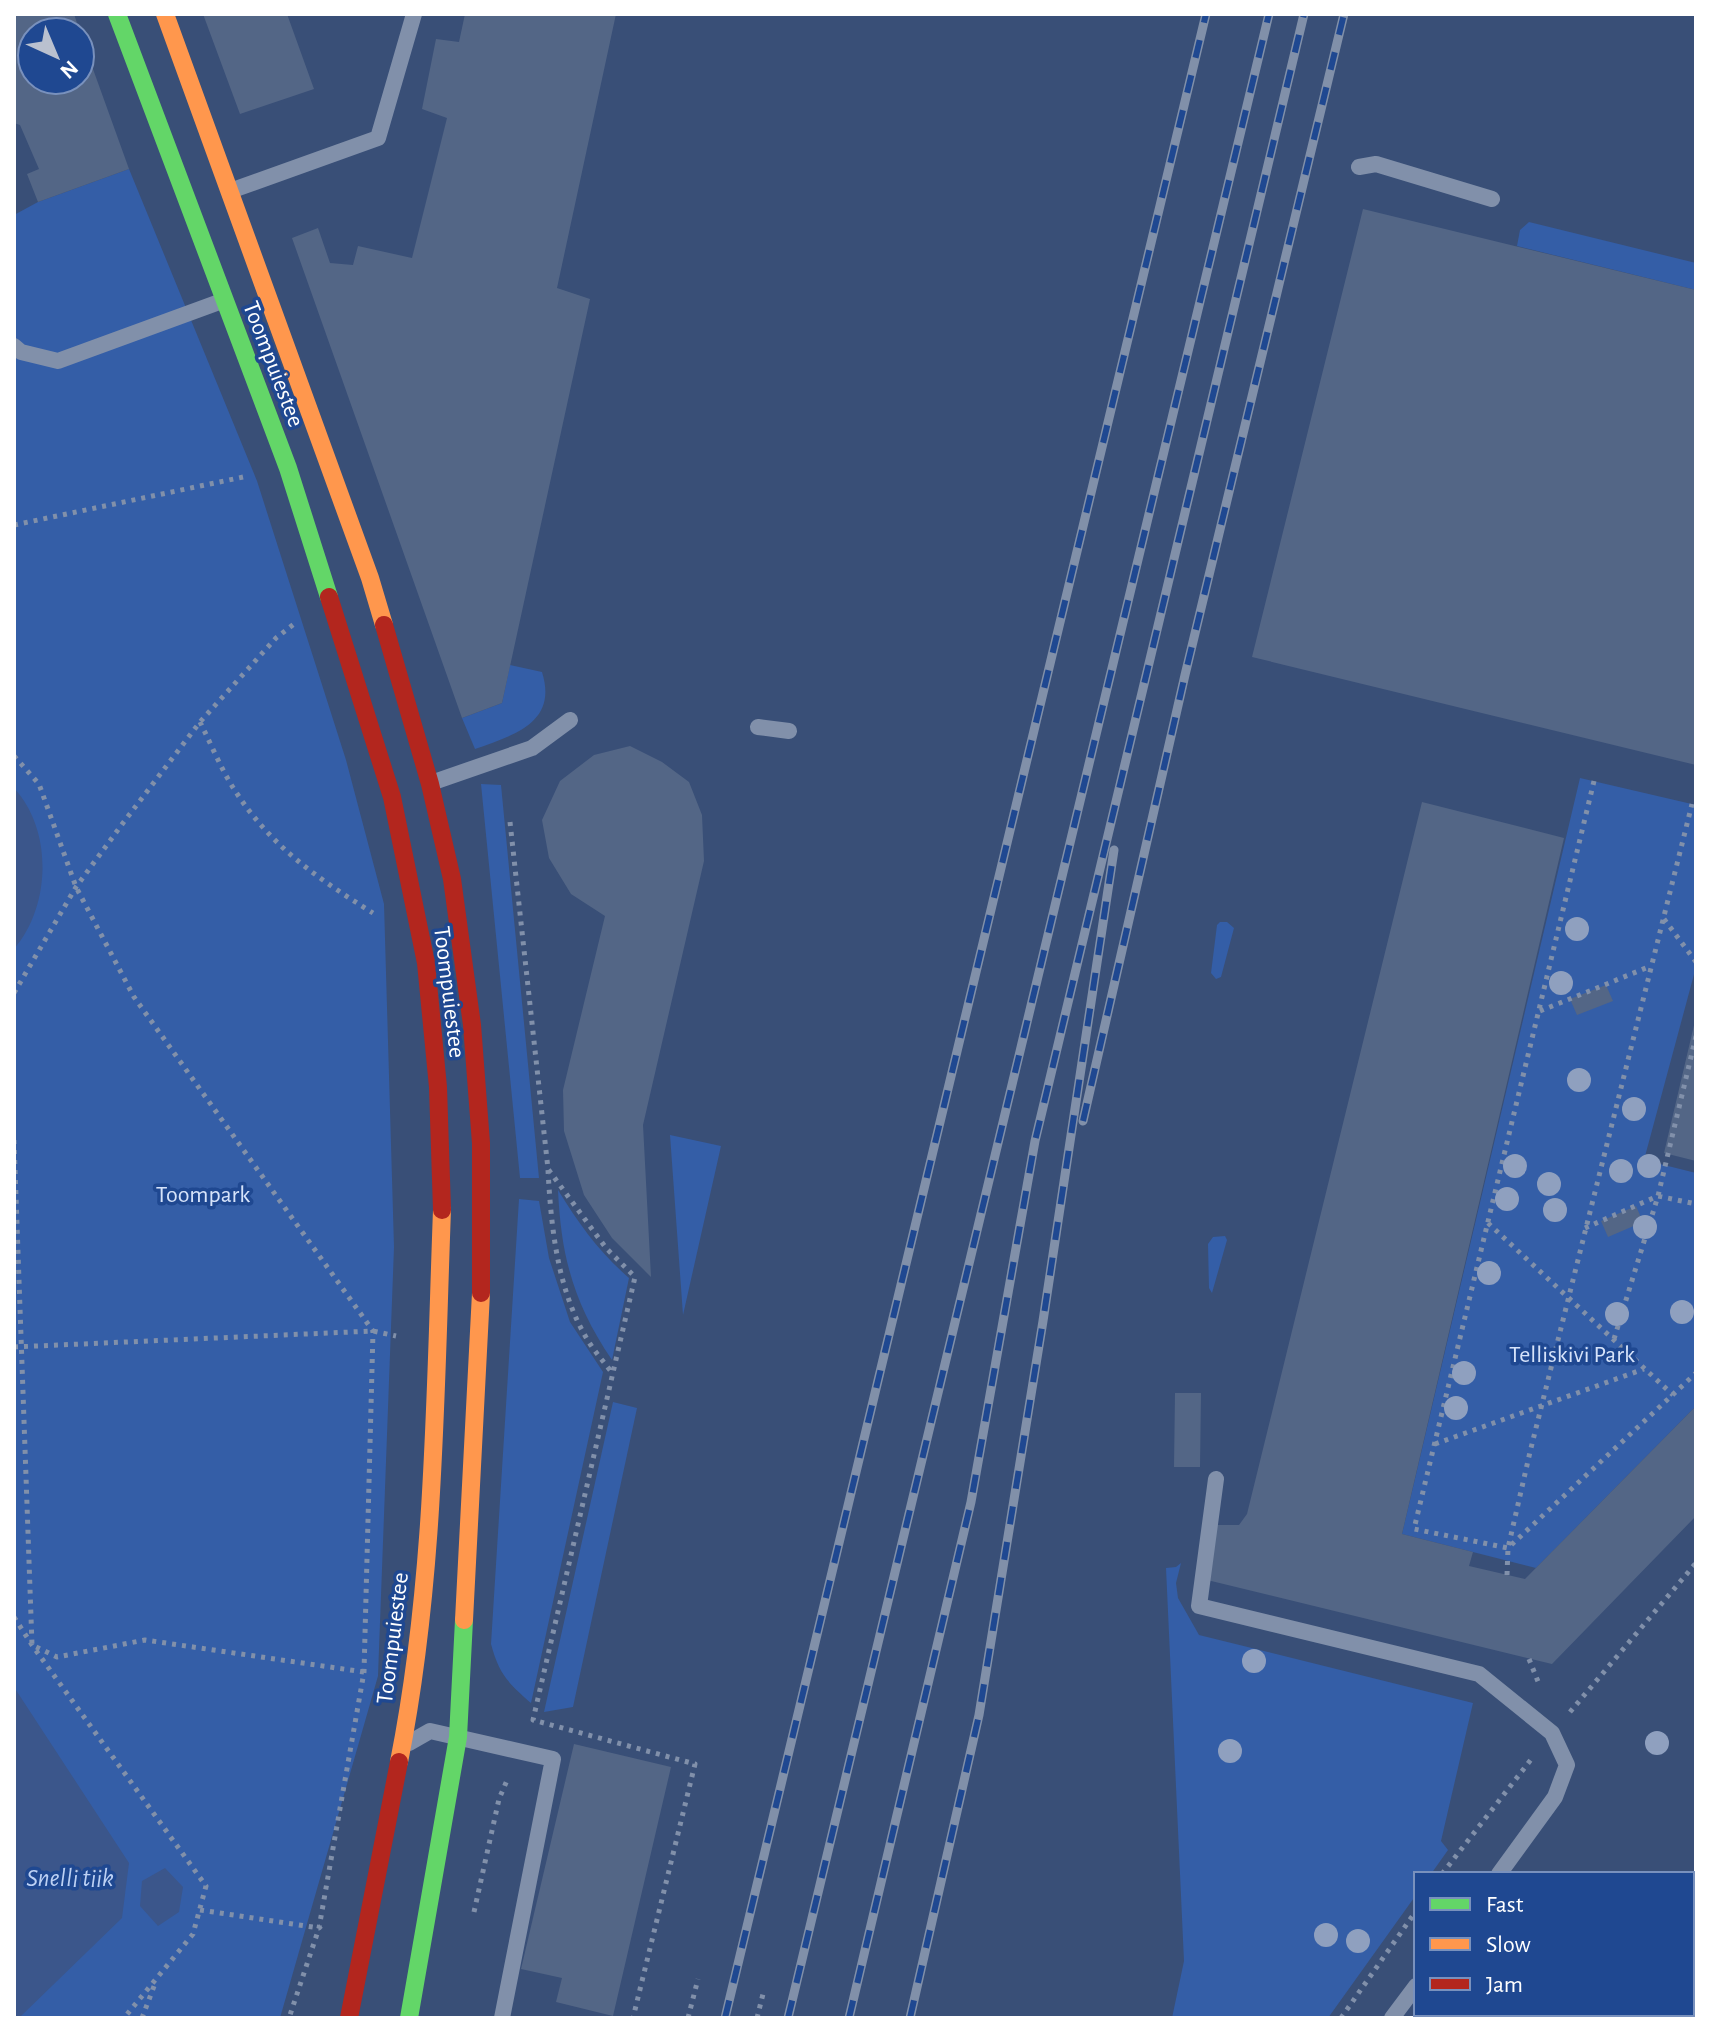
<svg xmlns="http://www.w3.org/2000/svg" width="1710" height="2032" font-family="'Alegreya Sans',sans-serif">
<rect width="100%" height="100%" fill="#394f77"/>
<!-- green -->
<path fill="#345ea7" d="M 129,169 L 257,481 L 346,760 L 384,904 L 394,1247 L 378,1676 L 280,2018 L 14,2018 L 14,215 L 38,202 Z
M 1529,222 L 1696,263 L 1696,290 L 1517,246 L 1520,230 Z
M 510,665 L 542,672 C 558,723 514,735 475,749 L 462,718 L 502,703 Z
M 1580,778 L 1696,805 L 1696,967 L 1644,1160 L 1696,1173 L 1696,1406 L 1536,1568 L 1402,1534 Z
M 481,784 L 501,785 L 539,1178 L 520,1178 Z
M 1220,922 L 1227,922 L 1234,928 L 1221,977 L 1216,979 L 1211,973 L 1217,925 Z
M 670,1135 L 721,1146 L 683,1315 Z
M 558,1190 C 579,1224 599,1252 629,1278 L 612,1360 C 574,1304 561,1257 558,1190 Z
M 519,1199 L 539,1201 L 549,1258 L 570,1322 L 603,1372 L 531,1703 C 508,1683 499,1674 491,1644 Z
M 1225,1236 L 1227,1240 L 1212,1293 L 1209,1288 L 1208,1244 L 1213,1237 Z
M 613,1402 L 637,1408 L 573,1707 L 544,1712 Z
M 1181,1563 L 1176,1583 L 1178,1598 L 1199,1635 L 1473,1703 L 1441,1841 L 1448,1850 L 1431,1874 L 1416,1874 L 1416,1895 L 1328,2018 L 1172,2018 L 1184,1961 L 1166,1568 L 1176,1567 Z"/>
<!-- water -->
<path fill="#3b568b" d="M 14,788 C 53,830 51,906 14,949 Z
M 14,1687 L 129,1863 L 122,1918 L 19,2018 L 14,2018 Z
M 165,1868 L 183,1887 L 179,1912 L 158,1926 L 140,1906 L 142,1881 Z"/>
<!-- building -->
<path fill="#536686" d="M 14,14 L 74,14 L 80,32 L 32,32 L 32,80 L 80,80 L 80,33 L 129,169 L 38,202 L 27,174 L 39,169 L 20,125 L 14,123 Z
M 203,14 L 287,14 L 314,89 L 240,114 Z
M 465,14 L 616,14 L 557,288 L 590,299 L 502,703 L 462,718 L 292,238 L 318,228 L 330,263 L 353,265 L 358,246 L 412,258 L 447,118 L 422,109 L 436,39 L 459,42 Z
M 1363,209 L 1696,290 L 1696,765 L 1252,657 Z
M 630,746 L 662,762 L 689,782 L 702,815 L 704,861 L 643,1125 L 651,1277 L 612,1238 L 584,1195 L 564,1131 L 563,1090 L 605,916 L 571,894 L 549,858 L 542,820 L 560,781 L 594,755 Z
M 1422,802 L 1564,838 L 1402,1534 L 1473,1552 L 1469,1566 L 1525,1579 L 1696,1406 L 1696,1516 L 1552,1664 L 1203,1579 L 1214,1525 L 1239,1525 L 1247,1514 Z
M 1606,985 L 1613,1001 L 1577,1015 L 1570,999 Z
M 1695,1021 L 1696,1021 L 1696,1161 L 1664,1153 Z
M 1636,1206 L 1643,1222 L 1608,1237 L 1601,1221 Z
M 1175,1393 L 1201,1393 L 1200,1467 L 1174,1467 Z
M 574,1744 L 671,1767 L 613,2016 L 556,2002 L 562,1978 L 521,1969 Z"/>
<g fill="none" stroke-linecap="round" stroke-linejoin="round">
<!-- path -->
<path stroke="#8190aa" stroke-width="5" stroke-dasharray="4 6" stroke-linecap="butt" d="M 14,525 L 248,476
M 200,722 C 211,744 221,769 234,789 C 270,846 317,878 373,913
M 14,756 L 39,784 L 76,887 L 134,997 L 373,1331 L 364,1672 L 319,1928 L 289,2018
M 1594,781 L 1414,1529 L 1508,1548 L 1696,1373
M 510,822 L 548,1169 L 606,1248 L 635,1277 L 533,1720 L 695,1764 L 633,2018
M 1664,919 L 1696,962
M 14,993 L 76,887 L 123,823 L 200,722 L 276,638 L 294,624
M 1540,1011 L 1651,966
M 14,1140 L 32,1645 L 57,1657 L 145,1640 L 364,1672
M 548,1170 C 551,1226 557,1289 587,1339 C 594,1351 604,1362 613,1374
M 1488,1223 L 1673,1395
M 1585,1228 L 1658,1196 L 1696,1204
M 1614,1339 L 1658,1196 L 1696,1036
M 14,1347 L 373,1331 L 396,1336
M 1435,1444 L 1644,1369
M 1507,1575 L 1508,1548 L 1530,1452 L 1692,804
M 14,1617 L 32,1645 L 206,1886 L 193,1934 L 124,2018
M 1529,1659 L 1539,1684
M 1570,1712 L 1696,1563
M 1442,1874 L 1533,1757
M 200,1910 L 319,1928 L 321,1926
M 474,1912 L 499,1799 L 508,1778
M 142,2018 L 156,1981
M 688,2018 L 698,1979
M 757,2018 L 763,1994
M 1341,2018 L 1416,1911"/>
<!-- lane -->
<path stroke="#8190aa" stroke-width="16" d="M 1359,167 L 1376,164 L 1492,199
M 230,191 L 378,138 L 414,14
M 14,346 L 21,352 L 58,361 L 222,301
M 758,727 L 789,731
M 431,783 L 532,748 L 570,720
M 1216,1479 L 1199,1606 L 1479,1674 L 1552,1733 L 1567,1765 L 1555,1797 L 1499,1874
M 409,1743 L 430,1731 L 553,1759 L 502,2018
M 1392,2018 L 1416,1986"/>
<!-- fast -->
<path stroke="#63d668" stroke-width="18" d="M 117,14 L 288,468 L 329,597
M 409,2018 L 458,1737 L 464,1620"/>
<!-- slow -->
<path stroke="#ff974d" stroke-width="18" d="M 165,14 L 370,578 L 384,625
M 464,1620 L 481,1293
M 399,1762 C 435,1581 435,1394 442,1210"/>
<!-- jam -->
<path stroke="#b3261e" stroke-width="18" d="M 329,597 L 392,797 L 426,963 L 438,1087 L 442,1210
M 384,625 L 430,784 L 452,879 L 472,1025 L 481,1143 L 481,1293
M 349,2018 L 399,1762"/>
<defs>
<path id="rail" d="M 1083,1121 L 1185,675 L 1344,14
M 725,2018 L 1206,14
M 788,2018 L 1269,14
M 849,2018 L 971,1502 L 1035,1141 L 1304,14
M 910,2018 L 979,1715 L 1043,1321 L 1114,850"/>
</defs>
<!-- rail casing -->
<use href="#rail" stroke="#8190a9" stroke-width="9"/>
<!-- rail -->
<use href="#rail" stroke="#1f4891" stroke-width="6" stroke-dasharray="18" stroke-linecap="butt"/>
</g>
<!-- trees -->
<g fill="#8fa0bf">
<circle cx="1577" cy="929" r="12"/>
<circle cx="1561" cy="983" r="12"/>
<circle cx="1579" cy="1080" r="12"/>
<circle cx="1634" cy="1109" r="12"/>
<circle cx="1515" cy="1166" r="12"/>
<circle cx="1649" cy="1166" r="12"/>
<circle cx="1621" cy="1171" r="12"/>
<circle cx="1549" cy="1184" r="12"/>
<circle cx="1507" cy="1199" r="12"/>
<circle cx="1555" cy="1210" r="12"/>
<circle cx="1645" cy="1227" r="12"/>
<circle cx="1489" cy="1273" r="12"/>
<circle cx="1682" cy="1312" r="12"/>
<circle cx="1617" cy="1314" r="12"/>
<circle cx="1464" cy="1373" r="12"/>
<circle cx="1456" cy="1408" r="12"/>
<circle cx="1254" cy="1661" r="12"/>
<circle cx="1657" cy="1743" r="12"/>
<circle cx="1230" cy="1751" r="12"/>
<circle cx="1326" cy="1935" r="12"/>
<circle cx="1358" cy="1941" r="12"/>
</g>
<g text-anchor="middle" stroke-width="7" stroke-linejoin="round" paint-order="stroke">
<!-- street labels -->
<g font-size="24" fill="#fff" stroke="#1f4891">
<text transform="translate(274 364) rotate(69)" y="8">Toompuiestee</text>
<text transform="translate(450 992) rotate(83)" y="8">Toompuiestee</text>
<text transform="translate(392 1638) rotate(-83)" y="8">Toompuiestee</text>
</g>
<!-- park labels -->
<g font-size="24" fill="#d6e3fa" stroke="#1f4891">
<text x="203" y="1202">Toompark</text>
<text x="1572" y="1362">Telliskivi Park</text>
</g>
<!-- water labels -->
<g font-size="26" font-style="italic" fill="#bdd1f4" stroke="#1f4891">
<text x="70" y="1886">Snelli tiik</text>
</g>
</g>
<!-- border -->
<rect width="1710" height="2032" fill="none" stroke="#ffffff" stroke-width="32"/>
<!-- legend -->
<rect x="1414" y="1872" width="280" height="144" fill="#1f4891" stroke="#7991bd" stroke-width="2"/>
<rect x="1430" y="1898" width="40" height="12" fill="#63d668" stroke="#7991bd" stroke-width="2"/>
<text x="1486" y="1912" font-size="24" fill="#ffffff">Fast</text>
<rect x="1430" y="1938" width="40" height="12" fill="#ff974d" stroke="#7991bd" stroke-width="2"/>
<text x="1486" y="1952" font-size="24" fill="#ffffff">Slow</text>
<rect x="1430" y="1978" width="40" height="12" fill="#b3261e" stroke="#7991bd" stroke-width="2"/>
<text x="1486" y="1992" font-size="24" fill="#ffffff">Jam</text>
<!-- north arrow -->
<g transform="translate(56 56) rotate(136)"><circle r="38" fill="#1f4891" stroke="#7991bd" stroke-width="2"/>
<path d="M0-6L14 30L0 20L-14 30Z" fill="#bac1cf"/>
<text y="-12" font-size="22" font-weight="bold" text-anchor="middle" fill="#ffffff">N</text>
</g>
</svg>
